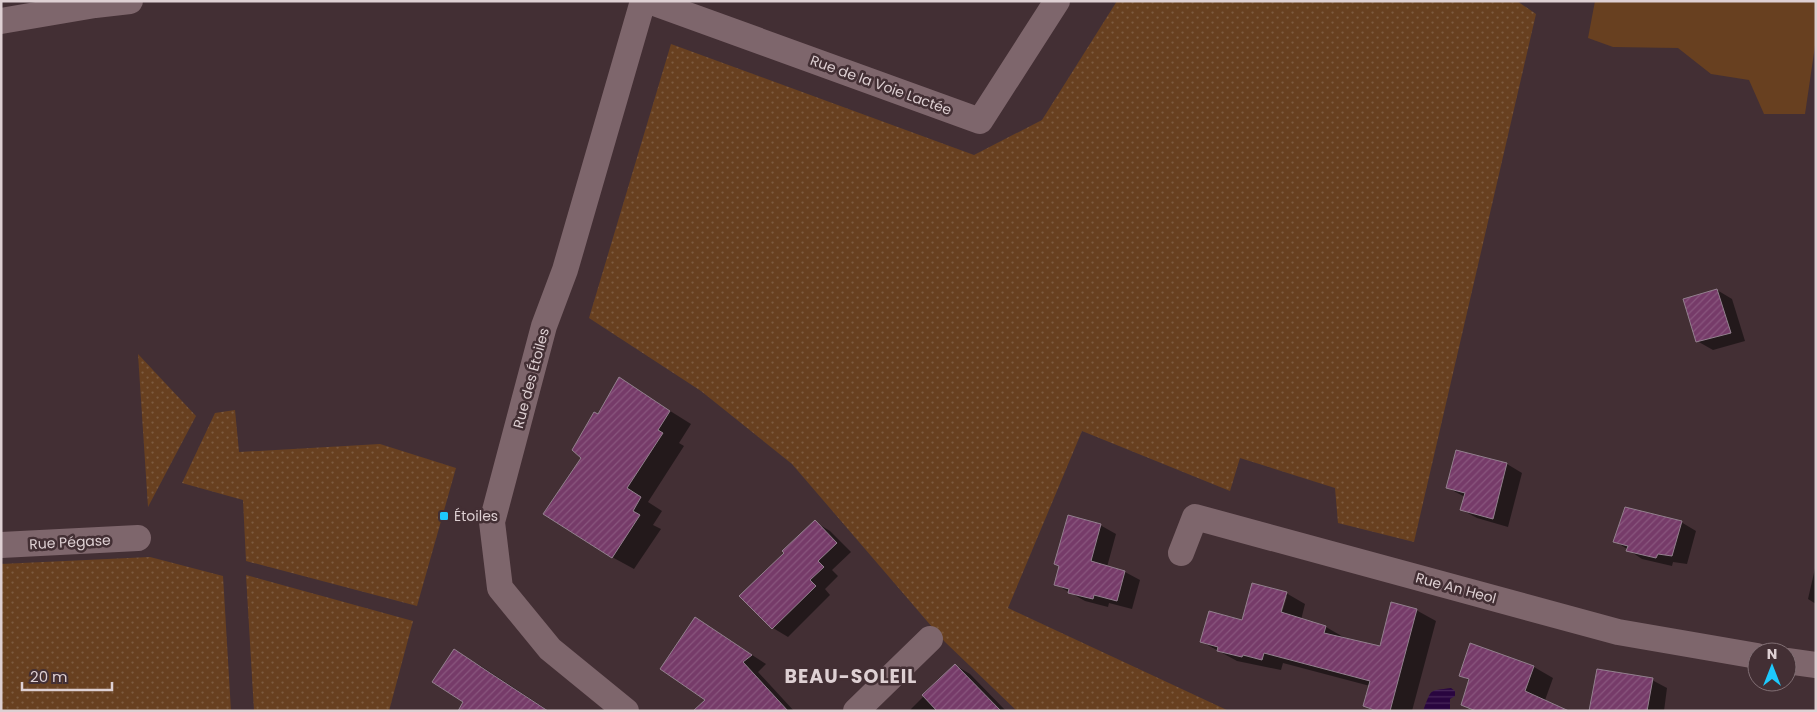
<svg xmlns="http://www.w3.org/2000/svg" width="1817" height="712" font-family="Poppins,sans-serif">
<defs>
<pattern id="grass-dots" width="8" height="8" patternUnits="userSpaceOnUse" patternTransform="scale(1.25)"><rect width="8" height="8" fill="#684020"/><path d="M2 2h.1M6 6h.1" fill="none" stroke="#7d5b40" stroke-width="1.8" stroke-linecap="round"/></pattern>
<pattern id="water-rules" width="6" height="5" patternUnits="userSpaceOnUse" patternTransform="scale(1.25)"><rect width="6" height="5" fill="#29053f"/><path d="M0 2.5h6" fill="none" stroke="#48285a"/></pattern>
<pattern id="building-hatch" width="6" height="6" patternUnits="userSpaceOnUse" patternTransform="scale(1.25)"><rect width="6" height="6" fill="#763b69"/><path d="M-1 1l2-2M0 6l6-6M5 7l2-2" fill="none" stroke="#89567e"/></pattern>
</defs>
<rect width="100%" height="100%" fill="#432f34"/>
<!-- grass -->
<path fill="url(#grass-dots)" d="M 1117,1 L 1517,1 L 1536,14 L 1414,542 L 1338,523 L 1335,488 L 1240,458 L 1230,491 L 1082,431 L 1008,608 L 1229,711 L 1017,711 L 945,642 L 792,464 L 701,391 L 589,318 L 671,44 L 974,155 L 1042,120 Z
M 138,354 L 196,416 L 148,507 Z
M 235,410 L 239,452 L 380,444 L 456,468 L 417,606 L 246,561 L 243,500 L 182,483 L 215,413 Z
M 150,557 L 223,576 L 231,711 L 1,711 L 1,564 Z
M 246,575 L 413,621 L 389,711 L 254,711 Z"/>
<!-- garden -->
<path fill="#684020" d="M 1595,1 L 1816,1 L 1816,39 L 1805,114 L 1764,114 L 1749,80 L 1711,74 L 1678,48 L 1613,47 L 1588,38 Z"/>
<!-- water -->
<path fill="url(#water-rules)" d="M 1451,688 L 1455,691 L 1455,696 L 1450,699 L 1450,711 L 1423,711 C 1432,688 1428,691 1451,688 Z"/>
<!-- shadow -->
<path fill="#0007" fill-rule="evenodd" d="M 1717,290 L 1732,299 L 1745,341 L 1713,350 L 1697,341 Z
M 619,379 L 691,424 L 679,443 L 684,446 L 648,502 L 662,511 L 653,525 L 661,529 L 634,569 L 612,557 L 583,457 L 599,416 Z
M 1507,464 L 1522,473 L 1508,527 L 1477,518 L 1462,510 L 1465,497 L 1448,488 Z
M 815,522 L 830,531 L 851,552 L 832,570 L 838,576 L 825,589 L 830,595 L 788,637 L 773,628 L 741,596 L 786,553 Z
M 1681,522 L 1696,531 L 1687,564 L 1673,562 L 1672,566 L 1642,559 L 1615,541 Z
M 1100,525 L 1116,534 L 1107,567 L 1125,572 L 1140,580 L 1132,609 L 1109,603 L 1108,607 L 1085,601 L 1055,584 Z
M 1816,564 L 1816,604 L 1808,599 Z
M 1286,593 L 1305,604 L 1301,620 L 1326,627 L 1345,638 L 1381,648 L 1416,610 L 1436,621 L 1412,711 L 1373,711 L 1365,706 L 1370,686 L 1283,663 L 1281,670 L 1237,661 L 1202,642 L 1243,621 ZM 1284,596 L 1287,596 L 1280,619 L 1278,618 Z
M 695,618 L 766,664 L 758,672 L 794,711 L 701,711 L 707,699 Z
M 454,651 L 481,666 L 549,711 L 459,711 L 465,702 Z
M 955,665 L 970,674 L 1006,711 L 909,711 Z
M 1534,667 L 1553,678 L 1544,703 L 1548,711 L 1474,711 L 1462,704 L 1470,681 L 1461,676 Z
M 1652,680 L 1667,688 L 1664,711 L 1590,711 Z"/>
<!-- building -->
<path fill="url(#building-hatch)" stroke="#93808e" d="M 1717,289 L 1731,333 L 1696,342 L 1683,299 Z
M 619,377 L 670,411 L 658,430 L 663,433 L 627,488 L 641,497 L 633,511 L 640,515 L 612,558 L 543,514 L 581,458 L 572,450 L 594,412 L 598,414 Z
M 1456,450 L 1507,463 L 1493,519 L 1460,510 L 1465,493 L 1446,488 Z
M 1625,507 L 1682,521 L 1672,556 L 1658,554 L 1656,558 L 1626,551 L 1628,546 L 1613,542 Z
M 1068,515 L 1101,524 L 1091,561 L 1125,571 L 1117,601 L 1094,595 L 1093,599 L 1068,593 L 1069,589 L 1054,585 L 1059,566 L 1054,564 Z
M 815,520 L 837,543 L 818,561 L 824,567 L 810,580 L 816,586 L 772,629 L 739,596 L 784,553 L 782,551 Z
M 1252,583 L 1287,592 L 1281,612 L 1326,626 L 1324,633 L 1380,646 L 1391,602 L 1417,609 L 1390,711 L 1377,711 L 1363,706 L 1370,681 L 1264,653 L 1262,660 L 1243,655 L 1242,657 L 1217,651 L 1218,647 L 1200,642 L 1209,611 L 1242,620 Z
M 695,617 L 752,655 L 743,662 L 788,711 L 693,711 L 705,700 L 660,669 Z
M 1470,643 L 1534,666 L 1525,691 L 1569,711 L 1476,711 L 1461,705 L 1469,679 L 1459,676 Z
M 454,649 L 490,673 L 548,711 L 458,711 L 463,702 L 432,682 Z
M 955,664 L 1001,711 L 937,711 L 922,695 Z
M 1597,669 L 1653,678 L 1647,711 L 1589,711 Z"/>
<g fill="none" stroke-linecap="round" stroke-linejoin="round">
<!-- street -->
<path stroke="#7e666c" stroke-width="26" d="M 649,1 L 980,121 L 1057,1
M 1,21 L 95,5 L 130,1
M 1,545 L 138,538
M 1181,553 L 1195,517 L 1618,632 L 1757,656
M 1787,661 L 1816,665
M 626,711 L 550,649 L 500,588 L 492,522 L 544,326 L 565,270 L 643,1
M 856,711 L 930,639"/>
</g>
<!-- markers -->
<rect fill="#1dc9fc" stroke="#432f34" stroke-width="2" x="439" y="511" width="10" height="10" rx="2.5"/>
<g text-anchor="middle" stroke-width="5" stroke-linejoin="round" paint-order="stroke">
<!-- street labels -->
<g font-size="14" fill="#ded0d3" stroke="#432f34">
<text transform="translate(881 85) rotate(20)" y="5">Rue de la Voie Lactée</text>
<text transform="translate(531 378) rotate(-75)" y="5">Rue des Étoiles</text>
<text transform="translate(70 542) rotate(-3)" y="5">Rue Pégase</text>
<text transform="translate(1456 588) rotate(15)" y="5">Rue An Heol</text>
</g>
<!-- poi labels -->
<g font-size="14" fill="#ded0d3" stroke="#432f34" text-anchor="start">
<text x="454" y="521">Étoiles</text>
</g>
<!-- district labels -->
<g font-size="19" font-weight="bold" letter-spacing="1" fill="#ded0d3" stroke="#432f34">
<text x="851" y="683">BEAU-SOLEIL</text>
</g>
</g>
<!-- border -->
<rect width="1817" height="712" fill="none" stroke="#ded0d3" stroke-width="5"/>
<!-- north arrow -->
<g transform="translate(1772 667)"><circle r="24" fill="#432f34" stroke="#816f74"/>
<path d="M0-4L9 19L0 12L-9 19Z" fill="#1dc9fc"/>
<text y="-8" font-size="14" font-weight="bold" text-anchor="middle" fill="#ded0d3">N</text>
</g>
<!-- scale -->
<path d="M22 682v8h90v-8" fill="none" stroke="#ded0d3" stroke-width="2.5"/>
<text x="30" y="682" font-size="15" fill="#ded0d3" stroke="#432f34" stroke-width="4" paint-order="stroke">20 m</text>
</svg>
